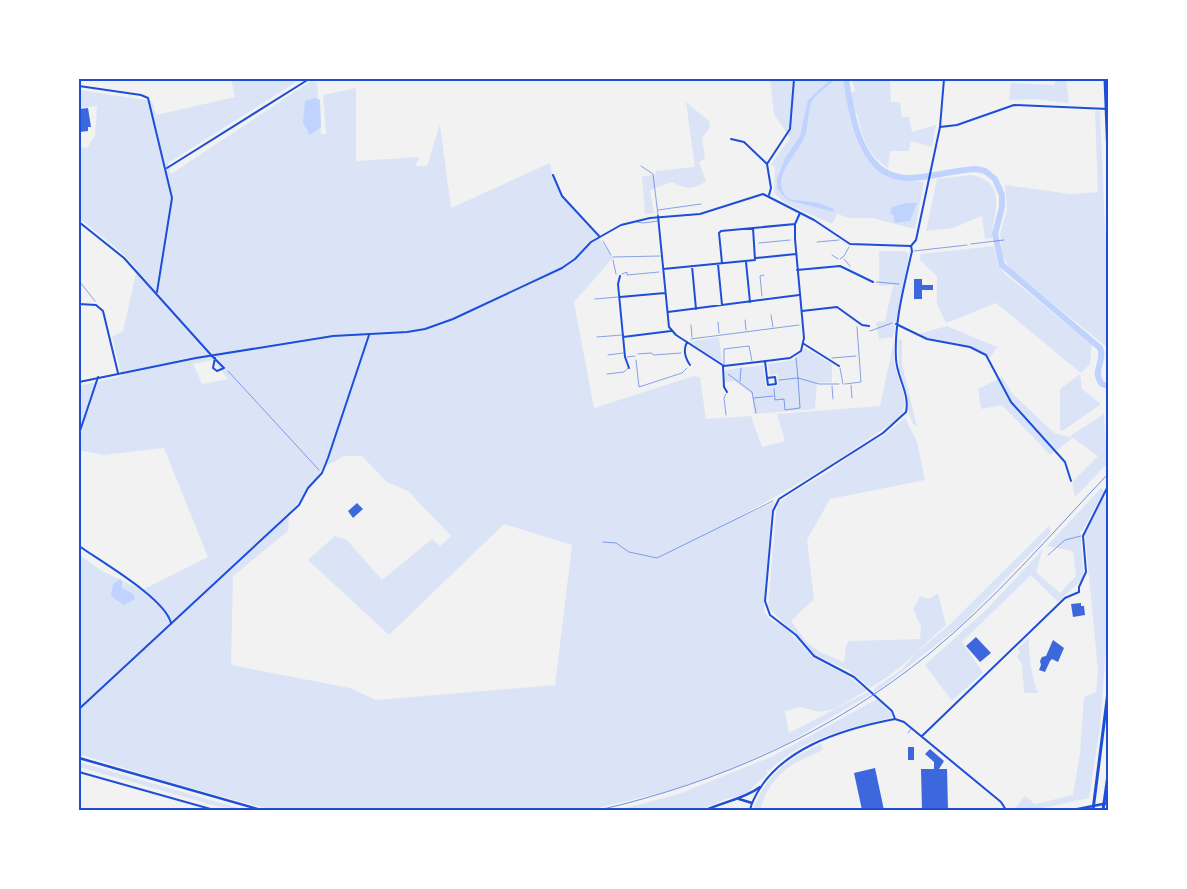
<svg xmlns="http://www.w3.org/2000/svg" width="1187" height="889" font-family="'IBM Plex Sans',sans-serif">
<rect width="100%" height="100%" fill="#f2f2f2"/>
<!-- green -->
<path fill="#dbe4f7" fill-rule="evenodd" d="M 231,79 L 301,79 L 168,163 L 171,174 L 311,81 L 317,83 L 321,134 L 326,134 L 323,95 L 356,88 L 356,161 L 420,157 L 415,166 L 427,166 L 440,124 L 451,208 L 550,163 C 555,204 593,223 613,258 L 574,302 L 594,408 L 694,376 L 700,377 L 706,419 L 751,416 L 762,447 L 785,441 L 777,414 L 880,406 L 894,341 C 894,350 893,360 896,369 C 900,388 912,402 898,419 L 827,467 L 736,519 L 775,502 L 771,513 L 764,612 L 771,620 L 785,627 L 814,658 L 846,675 L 867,690 L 835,709 L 819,712 L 801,707 L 785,711 L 789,733 L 868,692 L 871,694 L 786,744 L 728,770 L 669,791 L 589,810 L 272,810 L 165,781 L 79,754 L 79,555 L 102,571 L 142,590 L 208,557 L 164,448 L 103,455 L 79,450 L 79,441 L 85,422 L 79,432 L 79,386 L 122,376 L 112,337 L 123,331 L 137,269 L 121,252 L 79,218 L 79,147 L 87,148 L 95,136 L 97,106 L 79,108 L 79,90 L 152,101 L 156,115 L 235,97 ZM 213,360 L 228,379 L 202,384 L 193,364 ZM 344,456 L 362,456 L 387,482 L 408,491 L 451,536 L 440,546 L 432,539 L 382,580 L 347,540 L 335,536 L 308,560 L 389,635 L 504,524 L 572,545 L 555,685 L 376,700 L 350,688 L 231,665 L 233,576 L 288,531 L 289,515 L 323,468 Z
M 770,79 L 843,79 L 846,93 L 855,91 L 852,79 L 890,79 L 891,102 L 900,102 L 902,117 L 909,117 L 912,132 L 936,125 L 932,147 L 911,141 L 909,151 L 890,151 L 888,168 C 868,155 861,136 857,113 L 849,114 C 855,142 866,171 897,179 C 906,181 915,181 924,182 L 915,229 L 872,218 L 848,218 L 838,214 L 832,224 L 785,203 L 774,193 L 775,168 L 771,164 L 790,138 L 774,114 Z
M 1055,79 L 1066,79 L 1069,103 L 1033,99 L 1009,100 L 1011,83 L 1055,85 Z
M 686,102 L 709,121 L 710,127 L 702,138 L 705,159 L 699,162 L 706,181 C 693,190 685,189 672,182 L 650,190 L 654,213 L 645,214 L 642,176 L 655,175 L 656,171 L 695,167 Z
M 1095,111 L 1100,111 L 1108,296 L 1108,348 L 1009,268 L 1002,253 L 1000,234 L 1007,210 L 1005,185 L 1071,194 L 1098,192 Z
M 971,175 C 1009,183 993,211 992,238 L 985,239 L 982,216 L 953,228 L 926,231 L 937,179 Z
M 994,246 L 999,266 L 1004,273 L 1092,345 L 1090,364 L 1081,373 L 996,303 L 946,323 L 937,304 L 937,276 L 920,260 L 921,254 Z
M 879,251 L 905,251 L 909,254 L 893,337 L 879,339 L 876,322 L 885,321 L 893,285 L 879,286 Z
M 947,326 L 997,347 L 990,358 L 971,349 L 914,335 Z
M 719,337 L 722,363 L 689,342 Z
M 902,339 L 902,364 L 917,427 L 913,424 L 908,411 L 907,393 L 899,370 L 898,340 Z
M 805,348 L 832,364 L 832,382 L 817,383 L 815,409 L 754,414 L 752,394 L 734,381 L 725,382 L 725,370 L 763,365 L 766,387 L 778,386 L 777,374 L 770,375 L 768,364 L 793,360 Z
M 1080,374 L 1082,389 L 1101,404 L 1064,430 L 1060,431 L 1060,389 Z
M 1002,377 L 1012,393 L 1054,433 L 1073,438 L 1050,455 L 1002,405 L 981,409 L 978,389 Z
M 1104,414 L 1107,464 L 1075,497 L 1072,482 L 1098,456 L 1070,436 Z
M 905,418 L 917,442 L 925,480 L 830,499 L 807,540 L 814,599 L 791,621 L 806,642 L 822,653 L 844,662 L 846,645 L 849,641 L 920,639 L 921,627 L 913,609 L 920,596 L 929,599 L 938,593 L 946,625 C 921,647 899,672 870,688 L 848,670 L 815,655 L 768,607 L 776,512 L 778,504 L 792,493 L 830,471 L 860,448 L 883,436 Z
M 1101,488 L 1104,491 L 1083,530 L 1080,531 L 1084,578 L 1058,602 L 1031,575 L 962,642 L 983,673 L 952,701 L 925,665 L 988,608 L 1043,549 L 1036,572 L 1060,593 L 1076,576 L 1073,551 L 1047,546 Z
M 1103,498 L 1108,501 L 1108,622 L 1100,728 L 1089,798 L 1034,810 L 1013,810 L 1025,796 L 1035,804 L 1073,795 L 1080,754 L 1084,697 L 1096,692 L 1098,670 L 1085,535 Z
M 1049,526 L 1051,532 L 961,625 L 875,693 L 873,691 L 875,688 L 902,669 L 915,654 L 948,626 Z
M 1029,637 C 1028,656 1032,676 1038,693 L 1024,693 L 1022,664 L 1017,657 L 1020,652 L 1017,649 Z
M 877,699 L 892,714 L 890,718 C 849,728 800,739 769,771 L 766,769 L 768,773 L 746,794 L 726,799 L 699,810 L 618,810 L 679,794 L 773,756 Z
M 821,744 L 823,749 C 817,754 811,755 805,758 C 781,769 767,785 760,810 L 753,810 C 764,777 788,758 821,744 Z
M 79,762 L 245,810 L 216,806 L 79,767 Z"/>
<!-- water -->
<path fill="#bfd3fe" d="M 831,79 L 832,82 C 826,88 816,94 812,101 C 807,112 809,125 805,136 C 797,156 768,178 788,199 L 819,203 L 834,209 L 834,212 L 787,200 L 777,188 L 777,179 L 785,158 L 800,136 L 808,100 Z
M 315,98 L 320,100 L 321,127 L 310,135 L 303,123 L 305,101 Z
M 907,203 L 917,203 L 910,221 L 895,223 L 893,214 L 890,214 L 892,207 Z
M 120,579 L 122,581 L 122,588 L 133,594 L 135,599 L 124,605 L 111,596 L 113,584 Z"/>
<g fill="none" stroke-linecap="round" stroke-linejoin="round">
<!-- river -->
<path stroke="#bfd3fe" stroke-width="6" d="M 846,79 C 852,116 860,180 911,178 C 933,177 954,170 976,169 L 985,171 L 995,179 L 1002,195 L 1002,207 L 995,234 L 1002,265 L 1100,348 C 1106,361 1091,371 1102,384 L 1108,386"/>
</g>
<!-- building -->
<path fill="#3d67dc" d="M 88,108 L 91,127 L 88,127 L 88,131 L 80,132 L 79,109 Z
M 914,279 L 922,279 L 922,285 L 933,285 L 933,290 L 922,290 L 922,299 L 914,299 Z
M 357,503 L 363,509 L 353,518 L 348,511 Z
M 1081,603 L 1081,606 L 1084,606 L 1085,615 L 1073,617 L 1071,604 Z
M 976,637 L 991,653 L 980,662 L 966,646 Z
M 1053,640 L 1064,648 L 1058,662 L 1052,659 L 1050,661 L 1045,672 L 1039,670 L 1041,665 L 1040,661 L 1042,657 L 1046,656 Z
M 908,747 L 914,747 L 914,760 L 908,760 Z
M 930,749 L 944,761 L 939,769 L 947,769 L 948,810 L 922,810 L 921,769 L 934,769 L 934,762 L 925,754 Z
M 875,768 L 884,810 L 862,810 L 854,773 Z"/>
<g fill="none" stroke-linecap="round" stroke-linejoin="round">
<!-- path -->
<path stroke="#1d4ed8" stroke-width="0.5" d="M 603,241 L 611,255
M 759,243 L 790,240
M 971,244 L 1004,240
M 832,255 L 838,259
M 840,259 L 844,256 L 849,247
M 844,259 L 850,266
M 613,260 L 616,274
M 622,274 L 627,272 L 627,275 L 659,272
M 79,281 L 95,301
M 876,282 L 899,284
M 762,296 L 760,276 L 764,275
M 771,315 L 773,327
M 745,320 L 746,330
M 718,322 L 719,333
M 691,325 L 692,337
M 870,331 L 892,323
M 691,339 L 799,325
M 638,354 L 651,353 L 654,355 L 681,353
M 832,358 L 856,356
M 636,360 L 639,387 L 682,373 L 687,368
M 228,371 L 319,470
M 728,374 L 752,392 L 756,413
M 779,380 L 798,378 L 796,358
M 740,381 L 741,368
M 845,384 L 861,382 L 857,327
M 851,385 L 852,398
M 832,386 L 833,399
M 774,389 L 775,400 L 784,399 L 785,410 L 800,408 L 798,378 L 819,384 L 839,384
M 726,394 L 724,398 L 726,415
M 754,398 L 773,396
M 603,542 L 616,543 L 629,552 L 657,558 L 773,501"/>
<!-- service -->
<path stroke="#1d4ed8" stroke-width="0.5" d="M 641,166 L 653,174 L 658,215
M 658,210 L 701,204
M 637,222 L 643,223 L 658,221
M 817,242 L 839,240
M 914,251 L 967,245
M 613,257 L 660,256
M 595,299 L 618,297
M 597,337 L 622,335
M 608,355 L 623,353
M 627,357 L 635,356
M 724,365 L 724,349 L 749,346 L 752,361
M 840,368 L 843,384
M 607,374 L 624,372 L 628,368
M 1048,555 L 1065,540 L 1081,536
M 908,733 L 911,729"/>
<!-- minor -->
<path stroke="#1d4ed8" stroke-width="2" d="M 79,86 L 141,95 L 148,98 L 172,198 L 157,292
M 731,139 L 744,142 L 767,164 L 771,188 L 769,195
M 767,164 L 790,129 L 794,79
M 167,168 L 309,79
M 553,175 L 562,196 L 599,236
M 658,216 L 669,327 L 676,335 L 724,366 L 790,358 L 801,351 L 804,338 L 795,239 L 795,224 L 800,213
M 756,258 L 796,254
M 746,262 L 750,302
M 722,263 L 719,233 L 721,231 L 795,224
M 718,264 L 722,305
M 692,266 L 696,309
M 663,269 L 755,260 L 753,228
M 797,270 L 840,266 L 873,282
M 620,276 L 618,284 L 625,357 L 629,368
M 620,297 L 665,293
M 79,304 L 96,305 L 103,311 L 118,373
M 802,311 L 837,307 L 862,325 L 869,326
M 668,312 L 799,295
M 896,324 L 927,339 L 970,347 L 986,355 L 1011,402 L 1065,462 L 1071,481
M 623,337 L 671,331
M 687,342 C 683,350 685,358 690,365
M 804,344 L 839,366
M 212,356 L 224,368 L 217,371 L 213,368 L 215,358
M 765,361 L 767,378 L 775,377 L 776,384 L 768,385 L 767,378
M 723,366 L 724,387 L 727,392
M 79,434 L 98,377
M 79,546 C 100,561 165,598 171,623
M 79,709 L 299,505 L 308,488 L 322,473 L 328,458 L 369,335
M 895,719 L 892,711 L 854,677 L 814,656 L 796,635 L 770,615 L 765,601 L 773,511 L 779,499 L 883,433 L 906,412 C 910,393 897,378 896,359 C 894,322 904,287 912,251 L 911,246
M 922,736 L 1065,598 L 1079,592 L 1079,587 L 1086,572 L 1083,536 L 1108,486
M 79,772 L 214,810
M 752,803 C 775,749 842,729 895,719 L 904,722 L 1001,802 L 1006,810"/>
<!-- tertiary -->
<path stroke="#1d4ed8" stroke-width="2" d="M 940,127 L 957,125 L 1014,105 L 1108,109
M 79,222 L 124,258 L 212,356
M 79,382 L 196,358 L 333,336 L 407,332 L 425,329 L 453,319 L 562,268 L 575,259 L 591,242 L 621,225 L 650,218 L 700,214 L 763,194 L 814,220 L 850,244 L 911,246 L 916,240 L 940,127 L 944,79
M 750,810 L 752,803"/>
<!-- secondary -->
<path stroke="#1d4ed8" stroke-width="2.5" d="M 1073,810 L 1108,803"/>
<!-- trunk -->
<path stroke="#1d4ed8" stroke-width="2.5" d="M 79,758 L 261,810
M 739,799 L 752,803
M 706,810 C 723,802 744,799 760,787"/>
<!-- motorway -->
<path stroke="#1d4ed8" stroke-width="3" d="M 1105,79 L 1108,157
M 1093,810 L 1108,692
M 1103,810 L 1108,775"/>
<!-- rail -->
<path stroke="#7290e2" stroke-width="1" d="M 599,810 C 721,782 833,732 930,653 C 995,600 1050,535 1108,474"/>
</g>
<!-- border -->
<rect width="1187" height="889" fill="none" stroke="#ffffff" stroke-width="160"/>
<rect x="80" y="80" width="1027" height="729" fill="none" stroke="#1d4ed8" stroke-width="2"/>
</svg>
